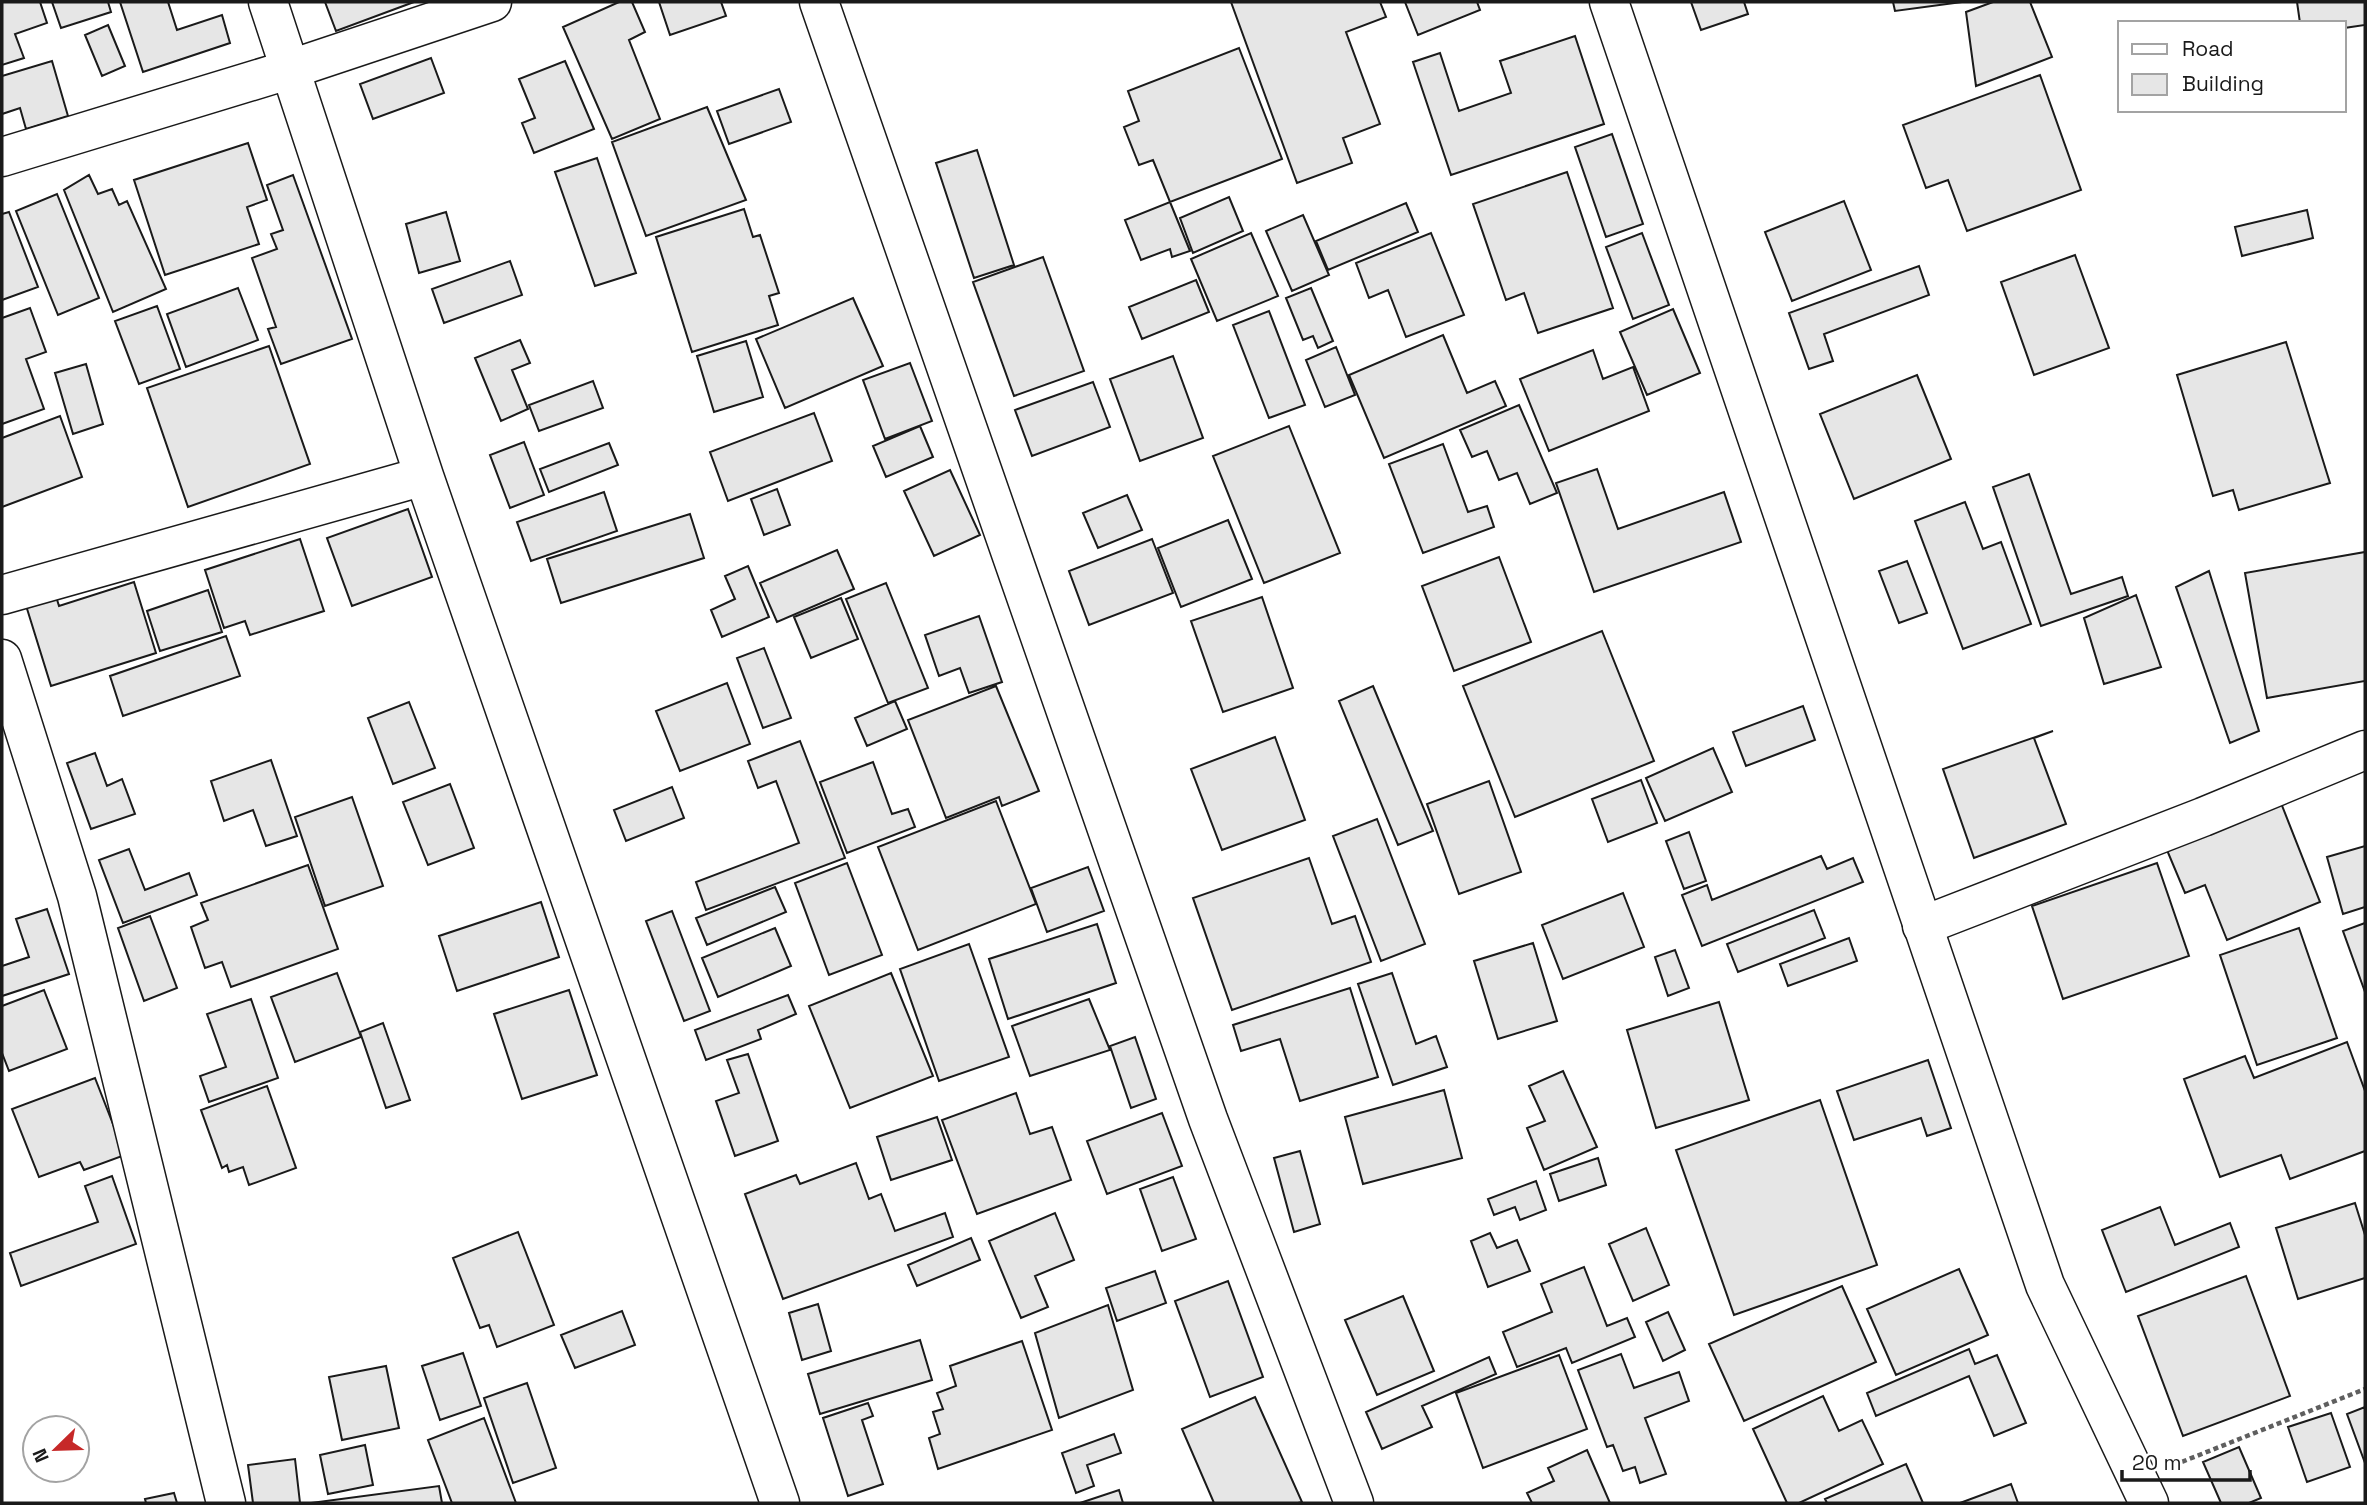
<svg xmlns="http://www.w3.org/2000/svg" width="2367" height="1505" font-family="'Space Grotesk',sans-serif">
<rect width="100%" height="100%" fill="#fff"/>
<!-- building -->
<path fill="#e6e6e6" stroke="#1a1a1a" stroke-width="2" d="M 2,2 L 40,2 L 47,23 L 15,34 L 24,58 L 2,65 Z
M 52,2 L 108,2 L 111,12 L 61,28 Z
M 120,2 L 168,2 L 177,30 L 222,15 L 230,43 L 143,72 Z
M 325,2 L 414,2 L 336,31 Z
M 619,2 L 632,2 L 645,32 L 629,40 L 660,119 L 612,139 L 563,27 Z
M 659,2 L 721,2 L 726,16 L 670,35 Z
M 1231,2 L 1380,2 L 1386,17 L 1346,32 L 1380,124 L 1343,138 L 1352,163 L 1297,183 Z
M 1405,2 L 1477,2 L 1480,10 L 1418,35 Z
M 1691,2 L 1744,2 L 1748,14 L 1701,30 Z
M 1893,2 L 1962,2 L 1895,11 Z
M 1993,2 L 2030,2 L 2052,57 L 1976,86 L 1966,12 Z
M 2297,2 L 2365,2 L 2365,25 L 2344,28 L 2344,23 L 2300,23 Z
M 108,25 L 125,66 L 102,76 L 85,35 Z
M 1575,36 L 1604,124 L 1451,175 L 1413,62 L 1440,53 L 1459,111 L 1511,93 L 1500,61 Z
M 1239,48 L 1282,159 L 1170,202 L 1153,160 L 1139,165 L 1124,127 L 1139,121 L 1128,91 Z
M 431,58 L 444,93 L 373,119 L 360,84 Z
M 52,61 L 68,116 L 26,129 L 20,108 L 2,114 L 2,76 Z
M 565,61 L 594,129 L 534,153 L 522,123 L 535,118 L 519,79 Z
M 2040,75 L 2081,190 L 1967,231 L 1948,180 L 1926,188 L 1903,125 Z
M 779,89 L 791,122 L 729,144 L 717,111 Z
M 707,107 L 746,200 L 646,236 L 612,142 Z
M 1612,134 L 1643,224 L 1606,237 L 1575,147 Z
M 248,143 L 267,200 L 247,207 L 259,244 L 165,275 L 134,180 Z
M 977,150 L 1014,265 L 974,278 L 936,163 Z
M 597,158 L 636,273 L 595,286 L 555,172 Z
M 1567,172 L 1613,308 L 1538,333 L 1524,293 L 1506,300 L 1473,204 Z
M 89,175 L 98,194 L 112,189 L 119,205 L 127,201 L 166,289 L 113,312 L 64,190 Z
M 293,175 L 352,339 L 281,364 L 268,329 L 276,327 L 252,258 L 277,249 L 271,234 L 283,230 L 267,185 Z
M 57,194 L 99,298 L 58,315 L 16,211 Z
M 1229,197 L 1243,231 L 1193,253 L 1180,218 Z
M 1844,201 L 1871,270 L 1792,301 L 1765,232 Z
M 1170,202 L 1190,251 L 1172,257 L 1170,249 L 1141,260 L 1125,220 Z
M 1406,203 L 1418,232 L 1328,270 L 1316,241 Z
M 744,209 L 753,237 L 760,235 L 779,293 L 769,296 L 778,325 L 692,352 L 656,237 Z
M 2307,210 L 2313,238 L 2242,256 L 2235,227 Z
M 9,212 L 38,287 L 2,300 L 2,214 Z
M 446,212 L 460,261 L 419,273 L 406,224 Z
M 1303,215 L 1329,275 L 1292,291 L 1266,231 Z
M 1251,233 L 1278,296 L 1217,321 L 1191,259 Z
M 1431,233 L 1464,315 L 1406,337 L 1388,290 L 1369,298 L 1356,263 Z
M 1642,233 L 1669,305 L 1633,319 L 1606,247 Z
M 2075,255 L 2109,348 L 2034,375 L 2001,282 Z
M 1043,257 L 1084,371 L 1014,396 L 973,282 Z
M 510,261 L 522,295 L 444,323 L 432,289 Z
M 1919,266 L 1929,295 L 1824,334 L 1833,361 L 1809,369 L 1789,313 Z
M 1196,280 L 1209,312 L 1142,339 L 1129,307 Z
M 238,288 L 258,340 L 186,367 L 167,314 Z
M 1311,288 L 1333,341 L 1318,348 L 1313,336 L 1303,340 L 1286,298 Z
M 853,298 L 883,366 L 785,408 L 756,339 Z
M 157,306 L 180,369 L 139,384 L 115,321 Z
M 30,308 L 46,352 L 26,359 L 44,409 L 2,424 L 2,318 Z
M 1673,309 L 1700,373 L 1647,395 L 1620,332 Z
M 1269,311 L 1305,405 L 1269,418 L 1233,325 Z
M 1443,335 L 1467,393 L 1495,381 L 1506,406 L 1384,458 L 1349,375 Z
M 520,340 L 530,363 L 512,370 L 528,409 L 501,421 L 475,358 Z
M 746,341 L 763,397 L 714,412 L 697,356 Z
M 2286,342 L 2330,483 L 2239,510 L 2233,490 L 2213,496 L 2177,375 Z
M 269,346 L 310,464 L 188,507 L 147,388 Z
M 1336,347 L 1355,395 L 1325,407 L 1306,360 Z
M 1593,350 L 1603,379 L 1633,367 L 1649,411 L 1549,451 L 1520,379 Z
M 1173,356 L 1203,438 L 1140,461 L 1110,379 Z
M 910,363 L 932,421 L 885,439 L 863,380 Z
M 86,364 L 103,424 L 73,434 L 55,373 Z
M 1917,375 L 1951,459 L 1854,499 L 1820,414 Z
M 593,381 L 603,408 L 539,431 L 529,405 Z
M 1093,382 L 1110,427 L 1032,456 L 1015,410 Z
M 1519,405 L 1557,493 L 1530,504 L 1517,473 L 1499,480 L 1487,451 L 1472,457 L 1460,430 Z
M 814,413 L 832,461 L 728,501 L 710,452 Z
M 60,416 L 82,477 L 2,507 L 2,438 Z
M 920,426 L 933,457 L 886,477 L 873,446 Z
M 1289,426 L 1340,553 L 1264,583 L 1213,456 Z
M 524,442 L 544,495 L 510,508 L 490,455 Z
M 609,443 L 618,465 L 549,492 L 540,469 Z
M 1443,444 L 1468,512 L 1487,506 L 1494,527 L 1423,553 L 1389,464 Z
M 1597,469 L 1618,529 L 1724,492 L 1741,542 L 1594,592 L 1556,483 Z
M 950,470 L 980,535 L 934,556 L 904,491 Z
M 2029,474 L 2071,594 L 2122,577 L 2128,596 L 2041,626 L 1993,487 Z
M 777,489 L 790,525 L 764,535 L 751,499 Z
M 604,492 L 617,531 L 531,561 L 517,522 Z
M 1127,495 L 1142,530 L 1098,548 L 1083,513 Z
M 1965,502 L 1983,549 L 2001,542 L 2031,624 L 1963,649 L 1915,521 Z
M 408,509 L 432,577 L 352,606 L 327,538 Z
M 690,514 L 704,558 L 561,603 L 547,559 Z
M 1228,520 L 1252,579 L 1181,607 L 1158,548 Z
M 300,539 L 324,611 L 250,635 L 245,621 L 224,628 L 205,570 Z
M 1152,539 L 1173,593 L 1089,625 L 1069,571 Z
M 837,550 L 854,589 L 777,622 L 760,583 Z
M 2365,552 L 2365,681 L 2267,698 L 2245,573 Z
M 1499,557 L 1531,642 L 1454,671 L 1422,586 Z
M 1907,561 L 1927,613 L 1899,623 L 1879,571 Z
M 748,566 L 769,617 L 722,637 L 711,610 L 735,599 L 725,576 Z
M 2209,571 L 2259,731 L 2230,743 L 2176,587 Z
M 134,582 L 156,653 L 51,686 L 24,599 L 54,590 L 59,606 Z
M 886,583 L 928,688 L 888,703 L 846,599 Z
M 208,590 L 222,632 L 160,651 L 147,611 Z
M 2136,595 L 2161,667 L 2104,684 L 2084,618 Z
M 1262,597 L 1293,688 L 1223,712 L 1191,621 Z
M 841,598 L 858,639 L 811,658 L 794,617 Z
M 979,616 L 1002,682 L 969,693 L 960,668 L 939,676 L 925,635 Z
M 1602,631 L 1654,761 L 1515,817 L 1463,686 Z
M 226,636 L 240,676 L 123,716 L 110,676 Z
M 764,648 L 791,718 L 763,728 L 737,658 Z
M 727,683 L 750,744 L 680,771 L 656,711 Z
M 996,686 L 1039,791 L 1002,806 L 999,797 L 946,818 L 908,720 Z
M 1373,686 L 1433,831 L 1398,845 L 1339,701 Z
M 895,701 L 907,729 L 867,746 L 855,718 Z
M 409,702 L 435,768 L 393,784 L 368,718 Z
M 1803,706 L 1815,740 L 1746,766 L 1733,732 Z
M 2053,731 L 2034,738 L 2066,824 L 1974,858 L 1943,769 Z
M 1275,737 L 1305,820 L 1222,850 L 1191,769 Z
M 800,741 L 845,858 L 706,910 L 696,882 L 799,843 L 776,781 L 758,788 L 748,761 Z
M 1713,748 L 1732,792 L 1665,821 L 1646,778 Z
M 95,753 L 107,786 L 122,779 L 135,814 L 91,829 L 67,763 Z
M 271,760 L 297,836 L 266,846 L 253,810 L 224,821 L 211,781 Z
M 873,762 L 892,814 L 908,809 L 915,827 L 847,853 L 820,782 Z
M 1641,780 L 1657,823 L 1608,842 L 1592,799 Z
M 1489,781 L 1521,872 L 1459,894 L 1427,804 Z
M 450,784 L 474,848 L 428,865 L 403,802 Z
M 672,787 L 684,818 L 626,841 L 614,810 Z
M 352,797 L 383,886 L 325,906 L 295,817 Z
M 2279,798 L 2320,902 L 2227,940 L 2205,885 L 2185,893 L 2164,843 Z
M 996,801 L 1036,904 L 918,950 L 878,847 Z
M 1377,819 L 1425,944 L 1381,961 L 1333,836 Z
M 1689,832 L 1706,881 L 1684,889 L 1666,841 Z
M 2365,846 L 2365,907 L 2343,914 L 2327,857 Z
M 129,849 L 145,890 L 189,873 L 197,895 L 123,923 L 99,860 Z
M 1821,856 L 1827,869 L 1853,858 L 1863,882 L 1702,946 L 1682,895 L 1707,885 L 1712,900 Z
M 1309,858 L 1332,924 L 1355,916 L 1371,962 L 1232,1010 L 1193,898 Z
M 847,863 L 882,955 L 829,975 L 795,883 Z
M 2157,863 L 2189,956 L 2063,999 L 2032,906 Z
M 308,865 L 338,949 L 231,987 L 222,962 L 205,968 L 191,927 L 208,920 L 201,903 Z
M 1088,867 L 1104,911 L 1047,932 L 1031,888 Z
M 775,887 L 786,912 L 707,945 L 696,918 Z
M 1623,893 L 1644,947 L 1563,979 L 1542,925 Z
M 541,902 L 559,957 L 457,991 L 439,936 Z
M 47,909 L 69,974 L 2,996 L 2,966 L 29,957 L 16,919 Z
M 1814,910 L 1825,938 L 1738,972 L 1727,944 Z
M 672,911 L 710,1011 L 684,1021 L 646,921 Z
M 150,916 L 177,988 L 144,1001 L 118,928 Z
M 2365,923 L 2365,992 L 2343,931 Z
M 1097,924 L 1116,983 L 1008,1019 L 989,959 Z
M 775,928 L 791,966 L 718,997 L 702,958 Z
M 2299,928 L 2337,1038 L 2257,1065 L 2220,955 Z
M 1849,938 L 1857,961 L 1788,986 L 1780,964 Z
M 1533,943 L 1557,1021 L 1498,1039 L 1474,961 Z
M 969,944 L 1009,1057 L 939,1081 L 900,969 Z
M 1675,950 L 1689,988 L 1668,996 L 1655,957 Z
M 337,973 L 361,1037 L 295,1062 L 271,997 Z
M 891,973 L 933,1076 L 850,1108 L 809,1006 Z
M 1392,973 L 1416,1044 L 1436,1036 L 1447,1067 L 1393,1085 L 1358,984 Z
M 1350,988 L 1378,1077 L 1300,1101 L 1280,1039 L 1241,1051 L 1233,1025 Z
M 44,990 L 67,1049 L 9,1071 L 2,1053 L 2,1006 Z
M 569,990 L 597,1075 L 522,1099 L 494,1014 Z
M 788,995 L 796,1014 L 758,1030 L 761,1039 L 706,1060 L 695,1030 Z
M 251,999 L 278,1078 L 209,1102 L 200,1076 L 226,1067 L 207,1014 Z
M 1089,999 L 1110,1050 L 1030,1076 L 1012,1026 Z
M 1719,1002 L 1749,1100 L 1656,1128 L 1627,1030 Z
M 383,1023 L 410,1100 L 386,1108 L 360,1032 Z
M 1135,1037 L 1156,1099 L 1131,1108 L 1110,1046 Z
M 2347,1042 L 2365,1091 L 2365,1151 L 2290,1179 L 2281,1155 L 2220,1177 L 2184,1079 L 2245,1056 L 2254,1078 Z
M 748,1054 L 778,1141 L 735,1156 L 716,1101 L 739,1093 L 727,1060 Z
M 1928,1060 L 1951,1128 L 1927,1136 L 1921,1118 L 1854,1140 L 1837,1091 Z
M 1563,1071 L 1597,1147 L 1544,1170 L 1527,1128 L 1545,1121 L 1529,1086 Z
M 95,1078 L 125,1155 L 84,1170 L 80,1162 L 39,1177 L 12,1109 Z
M 267,1086 L 296,1168 L 249,1185 L 243,1167 L 229,1172 L 227,1165 L 222,1168 L 201,1110 Z
M 1444,1090 L 1462,1158 L 1363,1184 L 1345,1117 Z
M 1016,1093 L 1030,1134 L 1052,1127 L 1071,1180 L 977,1214 L 942,1120 Z
M 1820,1100 L 1877,1265 L 1734,1315 L 1676,1150 Z
M 1162,1113 L 1182,1166 L 1107,1194 L 1087,1141 Z
M 937,1117 L 952,1160 L 891,1180 L 877,1137 Z
M 1300,1151 L 1320,1224 L 1294,1232 L 1274,1158 Z
M 1598,1158 L 1606,1185 L 1559,1201 L 1550,1174 Z
M 856,1163 L 869,1199 L 881,1194 L 895,1231 L 945,1213 L 953,1237 L 783,1299 L 745,1194 L 796,1175 L 800,1184 Z
M 112,1176 L 136,1244 L 21,1286 L 10,1253 L 98,1222 L 85,1186 Z
M 1173,1177 L 1196,1239 L 1162,1251 L 1140,1189 Z
M 1536,1181 L 1546,1210 L 1520,1220 L 1515,1207 L 1494,1215 L 1488,1199 Z
M 2355,1203 L 2365,1235 L 2365,1278 L 2298,1299 L 2276,1228 Z
M 2160,1207 L 2175,1245 L 2230,1223 L 2239,1247 L 2126,1292 L 2102,1230 Z
M 1055,1213 L 1074,1260 L 1035,1276 L 1048,1307 L 1021,1318 L 989,1241 Z
M 1646,1228 L 1669,1285 L 1633,1301 L 1609,1244 Z
M 518,1232 L 554,1325 L 497,1347 L 489,1325 L 480,1328 L 453,1258 Z
M 1490,1233 L 1497,1248 L 1517,1240 L 1530,1271 L 1488,1287 L 1471,1241 Z
M 971,1238 L 980,1260 L 917,1286 L 908,1265 Z
M 1584,1267 L 1607,1326 L 1627,1318 L 1635,1337 L 1572,1363 L 1566,1348 L 1517,1367 L 1503,1332 L 1552,1312 L 1541,1284 Z
M 1959,1269 L 1988,1335 L 1896,1375 L 1867,1309 Z
M 1155,1271 L 1166,1303 L 1117,1321 L 1106,1288 Z
M 2246,1276 L 2290,1396 L 2183,1436 L 2138,1316 Z
M 1228,1281 L 1263,1377 L 1210,1397 L 1175,1301 Z
M 1842,1286 L 1876,1362 L 1744,1421 L 1709,1344 Z
M 1403,1296 L 1434,1371 L 1377,1395 L 1345,1320 Z
M 818,1304 L 831,1351 L 802,1360 L 789,1313 Z
M 1108,1305 L 1133,1390 L 1059,1418 L 1035,1333 Z
M 622,1311 L 635,1345 L 575,1368 L 561,1335 Z
M 1668,1312 L 1685,1350 L 1663,1361 L 1646,1322 Z
M 920,1340 L 932,1380 L 820,1414 L 808,1374 Z
M 1022,1341 L 1052,1430 L 938,1469 L 929,1438 L 940,1434 L 933,1412 L 943,1409 L 937,1393 L 956,1386 L 950,1366 Z
M 1969,1349 L 1975,1364 L 1997,1355 L 2026,1423 L 1994,1436 L 1969,1376 L 1876,1416 L 1867,1393 Z
M 463,1353 L 481,1406 L 440,1420 L 422,1366 Z
M 1621,1354 L 1634,1388 L 1679,1372 L 1689,1401 L 1645,1418 L 1666,1474 L 1640,1483 L 1635,1467 L 1623,1471 L 1613,1445 L 1607,1447 L 1578,1370 Z
M 1559,1355 L 1587,1429 L 1483,1468 L 1456,1393 Z
M 1489,1357 L 1496,1374 L 1422,1406 L 1432,1427 L 1382,1449 L 1366,1412 Z
M 386,1366 L 399,1428 L 342,1440 L 329,1377 Z
M 527,1383 L 556,1468 L 513,1483 L 484,1398 Z
M 1823,1396 L 1839,1431 L 1862,1420 L 1883,1464 L 1799,1503 L 1787,1503 L 1753,1429 Z
M 1255,1397 L 1302,1502 L 1298,1503 L 1214,1503 L 1182,1429 Z
M 868,1403 L 873,1416 L 862,1420 L 883,1484 L 848,1496 L 823,1418 Z
M 2365,1407 L 2365,1463 L 2347,1414 Z
M 2331,1413 L 2350,1467 L 2307,1482 L 2288,1427 Z
M 484,1418 L 516,1503 L 452,1503 L 428,1440 Z
M 1114,1434 L 1121,1453 L 1087,1465 L 1094,1486 L 1076,1493 L 1062,1453 Z
M 365,1445 L 373,1485 L 328,1494 L 320,1455 Z
M 2239,1447 L 2261,1498 L 2249,1503 L 2221,1503 L 2203,1462 Z
M 1587,1450 L 1610,1503 L 1532,1503 L 1527,1493 L 1554,1481 L 1548,1468 Z
M 295,1459 L 300,1503 L 253,1503 L 248,1465 Z
M 1906,1464 L 1923,1503 L 1827,1503 L 1825,1499 Z
M 2011,1484 L 2018,1503 L 1960,1503 Z
M 439,1486 L 442,1503 L 311,1503 Z
M 1119,1490 L 1123,1503 L 1080,1503 Z
M 174,1493 L 177,1503 L 146,1503 L 145,1499 Z"/>
<g fill="none" stroke-linecap="round" stroke-linejoin="round">
<defs>
<path id="street" d="M 268,2 L 424,476 L 780,1503
M 819,2 L 1208,1119 L 1354,1503
M 2,157 L 291,69 L 492,2
M 2,595 L 424,476
M 2,659 L 77,896 L 226,1503
M 1922,926 L 2203,817 L 2365,750"/>
<path id="secondary" d="M 1609,2 L 2045,1285 L 2149,1503"/>
</defs>
<!-- street casing -->
<use href="#street" stroke="#1a1a1a" stroke-width="41"/>
<!-- secondary casing -->
<use href="#secondary" stroke="#1a1a1a" stroke-width="41"/>
<!-- path -->
<path stroke="#5f5f5f" stroke-width="4.5" stroke-dasharray="5 3.5" stroke-linecap="butt" d="M 2174,1465 L 2365,1389"/>
<!-- street -->
<use href="#street" stroke="#fff" stroke-width="38"/>
<!-- secondary -->
<use href="#secondary" stroke="#fff" stroke-width="38"/>
</g>
<!-- border -->
<rect width="2367" height="1505" fill="none" stroke="#1a1a1a" stroke-width="7"/>
<!-- legend -->
<rect x="2118" y="21" width="228" height="91" fill="#ffffff" stroke="#a3a3a3" stroke-width="2"/>
<rect x="2132" y="44" width="35" height="10" fill="#ffffff" stroke="#a3a3a3" stroke-width="2"/>
<text x="2182" y="56" font-size="21" fill="#1a1a1a">Road</text>
<rect x="2132" y="74" width="35" height="21" fill="#e6e6e6" stroke="#a3a3a3" stroke-width="2"/>
<text x="2182" y="91" font-size="21" fill="#1a1a1a">Building</text>
<!-- north arrow -->
<g transform="translate(56 1449) rotate(247)"><circle r="33" fill="#ffffff" stroke="#a3a3a3" stroke-width="2"/>
<path d="M0-5L12 26L0 18L-12 26Z" fill="#c62828"/>
<text y="-10" font-size="19" font-weight="bold" text-anchor="middle" fill="#1a1a1a">N</text>
</g>
<!-- scale -->
<path d="M2122 1470v10h128v-10" fill="none" stroke="#1a1a1a" stroke-width="3.5"/>
<text x="2132" y="1470" font-size="21" fill="#1a1a1a" stroke="#ffffff" stroke-width="5" paint-order="stroke">20 m</text>
</svg>
